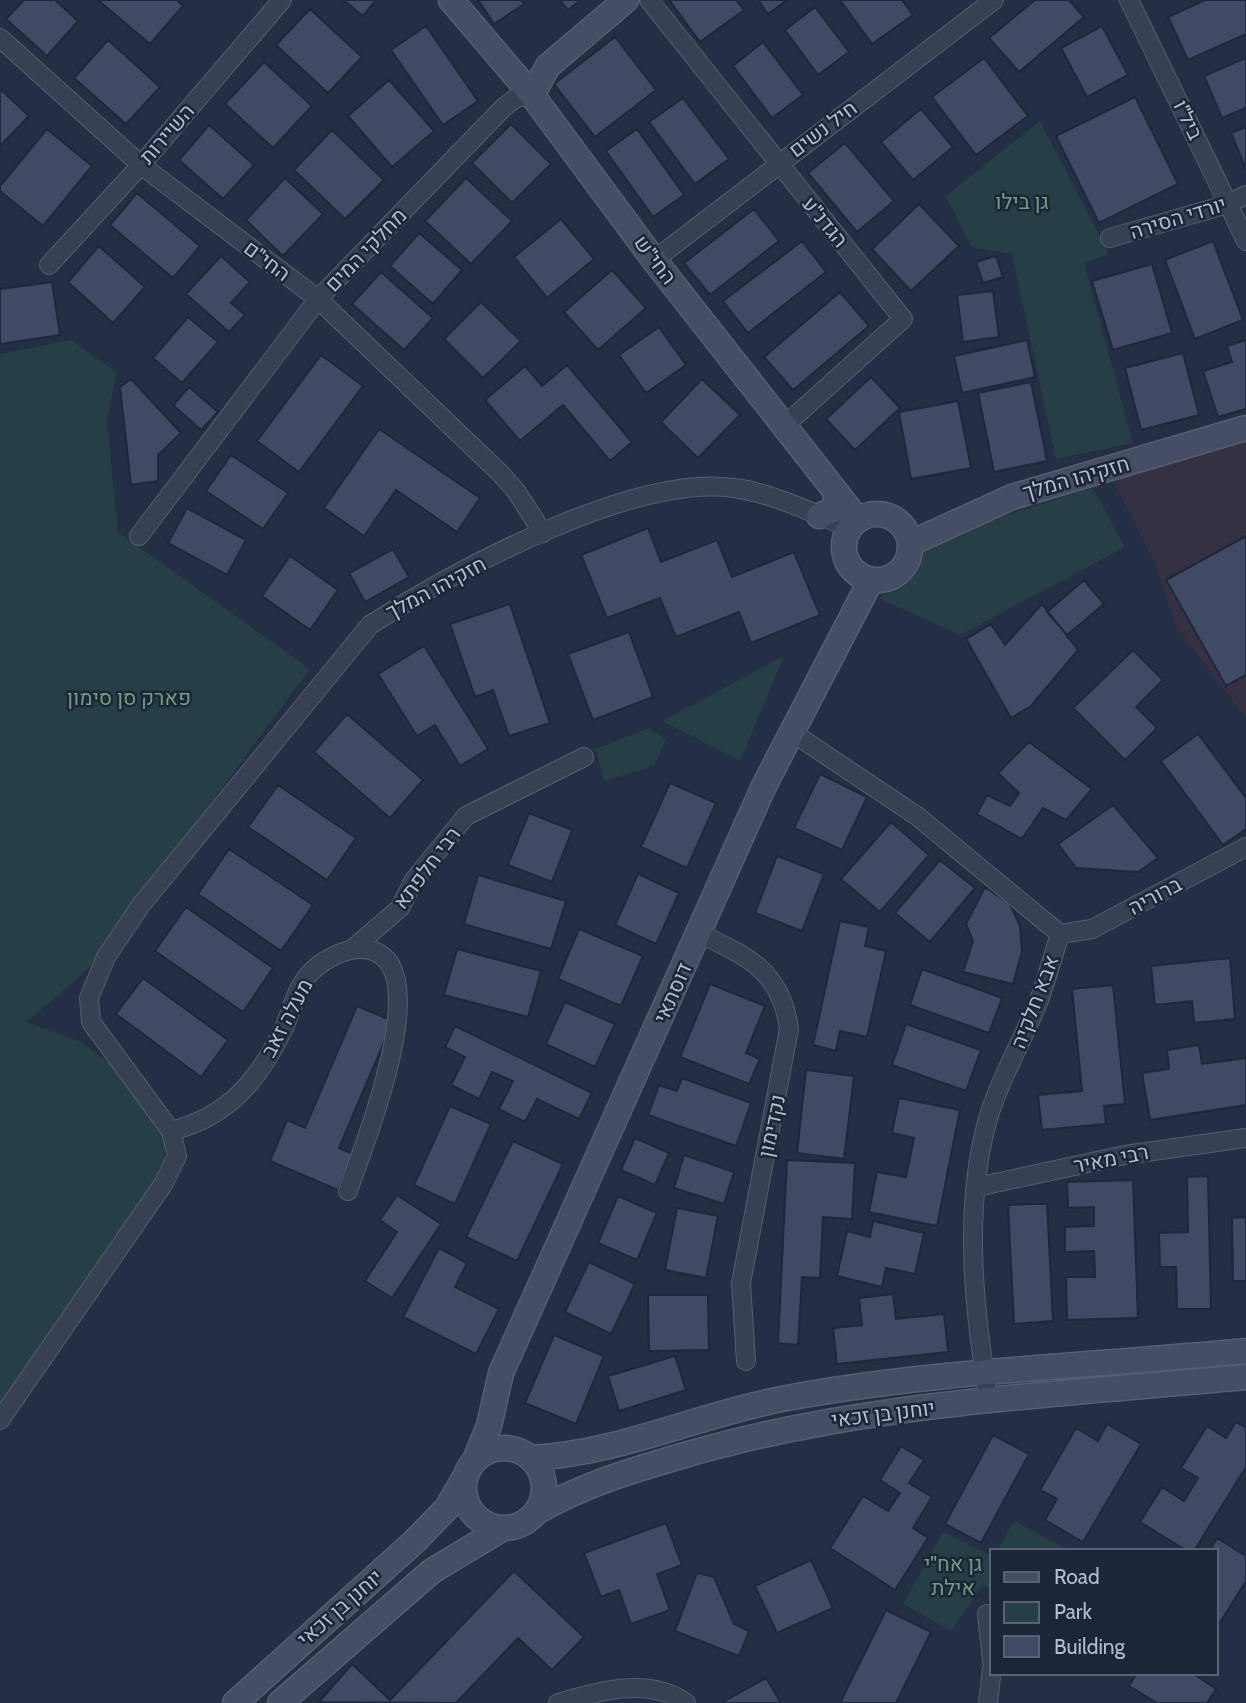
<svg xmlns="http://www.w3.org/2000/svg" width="1246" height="1703" font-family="Cabin,Heebo,sans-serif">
<rect width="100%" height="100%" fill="#242e44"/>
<!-- medical -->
<path fill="#353143" d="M 1246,442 L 1246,718 L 1177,628 L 1156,566 L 1113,481 Z"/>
<!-- green -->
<path fill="#263e45" d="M 1040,121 L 1109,254 L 1084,263 L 1133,443 L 1056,459 L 1012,254 L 971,247 L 946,196 Z
M 71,340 L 116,372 L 107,422 L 118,532 L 310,669 L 90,967 L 27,1022 L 81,1042 L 112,1065 L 166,1131 L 164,1169 L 0,1408 L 0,354 Z
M 1093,488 L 1125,547 L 960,635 L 878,598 C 906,585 916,582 923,551 L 1000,517 Z
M 784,656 L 740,761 L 662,721 Z
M 649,728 L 666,740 L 654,766 L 604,781 L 596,749 Z
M 1014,1521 L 1071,1551 L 997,1551 Z
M 943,1532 L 992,1556 L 992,1590 L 983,1585 L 951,1631 L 903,1604 Z"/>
<!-- building -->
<path fill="#404a64" stroke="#1f273a" stroke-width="2" d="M 24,0 L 55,0 L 78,21 L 47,56 L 6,19 Z
M 98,0 L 177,0 L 183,6 L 150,44 Z
M 343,0 L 376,0 L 363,16 Z
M 478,0 L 521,0 L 524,4 L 494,24 Z
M 560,0 L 581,0 L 568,10 Z
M 669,0 L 736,0 L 744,10 L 700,42 Z
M 758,0 L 787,0 L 768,14 Z
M 840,0 L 902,0 L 913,15 L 872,44 Z
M 1035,0 L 1069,0 L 1084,17 L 1019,72 L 989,38 Z
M 1205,0 L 1246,0 L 1246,34 L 1188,60 L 1168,17 Z
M 815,7 L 849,52 L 818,75 L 785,30 Z
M 310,9 L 362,57 L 328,93 L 276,45 Z
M 426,26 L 478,101 L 443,125 L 391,50 Z
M 1102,26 L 1128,75 L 1087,97 L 1061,48 Z
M 615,37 L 656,90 L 595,137 L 554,84 Z
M 108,40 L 160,87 L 126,124 L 74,78 Z
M 763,42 L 803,95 L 772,118 L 733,66 Z
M 984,58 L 1028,116 L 976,155 L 932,97 Z
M 1246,58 L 1246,108 L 1222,118 L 1204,76 Z
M 264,62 L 312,106 L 273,148 L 225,104 Z
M 389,80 L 434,131 L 392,167 L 348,116 Z
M 0,89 L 29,116 L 0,146 Z
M 1135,97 L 1178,184 L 1099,223 L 1056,136 Z
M 683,98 L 729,159 L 695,184 L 649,122 Z
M 921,109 L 953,147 L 913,180 L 881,142 Z
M 511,124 L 551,164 L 512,203 L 472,163 Z
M 209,125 L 254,165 L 223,199 L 179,160 Z
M 1246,127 L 1246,169 L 1231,133 Z
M 47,129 L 92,166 L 43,226 L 0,191 L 0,186 Z
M 637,129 L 684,195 L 653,217 L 606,151 Z
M 332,130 L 384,180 L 345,219 L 294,170 Z
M 845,143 L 894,201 L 857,232 L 808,173 Z
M 285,178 L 323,214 L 283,256 L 246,220 Z
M 466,178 L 512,221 L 471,264 L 425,221 Z
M 137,193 L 200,246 L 173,278 L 110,225 Z
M 919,204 L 959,246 L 911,291 L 872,249 Z
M 754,209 L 779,241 L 710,295 L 684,263 Z
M 561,219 L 594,259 L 547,298 L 514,257 Z
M 419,233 L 462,270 L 433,304 L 390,266 Z
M 802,241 L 826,272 L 748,333 L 723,301 Z
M 1213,241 L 1243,320 L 1195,339 L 1165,260 Z
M 99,246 L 145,287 L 113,323 L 68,282 Z
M 221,256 L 250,282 L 231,303 L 245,315 L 229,332 L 186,294 Z
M 996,256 L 1003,277 L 983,283 L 976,262 Z
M 1152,264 L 1172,333 L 1113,350 L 1092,281 Z
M 612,270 L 646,308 L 598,350 L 564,312 Z
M 381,272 L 433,318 L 404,350 L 352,304 Z
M 52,282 L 60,335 L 0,344 L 0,289 Z
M 993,291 L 999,337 L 963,342 L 957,295 Z
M 840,292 L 869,326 L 793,390 L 764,357 Z
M 481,302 L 521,341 L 483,378 L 444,339 Z
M 188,317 L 218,342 L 182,383 L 153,358 Z
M 659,327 L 686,365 L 646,393 L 619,355 Z
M 1027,340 L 1035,377 L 962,393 L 954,356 Z
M 1246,340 L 1246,409 L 1218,417 L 1203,371 L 1232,362 L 1227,346 Z
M 1183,353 L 1199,415 L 1141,430 L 1125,368 Z
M 321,355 L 363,386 L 299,472 L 257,441 Z
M 567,365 L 632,442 L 610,461 L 563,405 L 520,441 L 485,400 L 525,366 L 542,386 Z
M 871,377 L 900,408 L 855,450 L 826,419 Z
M 131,379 L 181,433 L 158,455 L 158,481 L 131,485 L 120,387 Z
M 702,379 L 740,415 L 698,458 L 661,422 Z
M 1031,382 L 1047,461 L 994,472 L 978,393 Z
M 189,387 L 218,412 L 201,430 L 173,405 Z
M 958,401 L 971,468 L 911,479 L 899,412 Z
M 379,429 L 480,498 L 457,532 L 396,490 L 364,536 L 324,508 Z
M 231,455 L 288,493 L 263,529 L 206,491 Z
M 187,508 L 246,540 L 227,575 L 168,543 Z
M 648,528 L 661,562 L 717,540 L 732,577 L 794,552 L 820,615 L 751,643 L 739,612 L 676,637 L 660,598 L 607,618 L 581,555 Z
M 1246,536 L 1246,675 L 1226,686 L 1166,580 Z
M 393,549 L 409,577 L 365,602 L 349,573 Z
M 290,556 L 338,590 L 310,630 L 262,596 Z
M 1084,580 L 1104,604 L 1067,635 L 1047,612 Z
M 510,604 L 550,723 L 509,736 L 493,690 L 475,697 L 450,624 Z
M 1042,604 L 1078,650 L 1031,706 L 1011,718 L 966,639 L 991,624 L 1005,645 Z
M 629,632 L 653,697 L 593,720 L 568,654 Z
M 424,646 L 488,749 L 460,766 L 435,725 L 417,736 L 378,674 Z
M 1133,650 L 1163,680 L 1136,707 L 1157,728 L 1125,760 L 1073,708 Z
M 347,714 L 423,780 L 390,818 L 314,752 Z
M 1198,734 L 1246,798 L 1246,829 L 1223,845 L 1161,761 Z
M 1029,742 L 1092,789 L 1066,820 L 1043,808 L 1022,839 L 977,814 L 987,795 L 1010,806 L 1019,793 L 998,773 Z
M 820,774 L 867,797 L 842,850 L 794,828 Z
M 670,783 L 716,803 L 687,868 L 641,847 Z
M 278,785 L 356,838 L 327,880 L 248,827 Z
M 1113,805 L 1158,858 L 1138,872 L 1076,868 L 1058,844 Z
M 529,813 L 572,830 L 552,882 L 508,865 Z
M 891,822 L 929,855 L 880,912 L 841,879 Z
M 229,849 L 313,905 L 281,951 L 198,894 Z
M 777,856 L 824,874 L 802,931 L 755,913 Z
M 940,860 L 975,888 L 930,942 L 895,913 Z
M 638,874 L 679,893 L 656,944 L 615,925 Z
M 478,875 L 566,901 L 551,949 L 464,924 Z
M 985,887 L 1010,904 L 1020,926 L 1022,951 L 1013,984 L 963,972 L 973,941 L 966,924 Z
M 186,907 L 273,968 L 243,1012 L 155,951 Z
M 840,921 L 869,927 L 865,946 L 886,951 L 867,1037 L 840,1031 L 836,1051 L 813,1045 Z
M 579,929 L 643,956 L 621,1006 L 558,979 Z
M 457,949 L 541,971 L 528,1017 L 444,995 Z
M 1230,958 L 1235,1019 L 1194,1023 L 1192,1001 L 1155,1005 L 1151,966 Z
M 922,969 L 1002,998 L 989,1033 L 910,1005 Z
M 143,978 L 228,1040 L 201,1077 L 116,1014 Z
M 710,984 L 765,1006 L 746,1053 L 760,1059 L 749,1084 L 680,1057 Z
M 1113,985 L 1125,1104 L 1104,1106 L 1106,1124 L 1042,1130 L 1038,1095 L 1082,1091 L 1072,989 Z
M 565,1002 L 615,1024 L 595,1067 L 546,1044 Z
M 357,1006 L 393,1021 L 339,1148 L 353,1154 L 338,1190 L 270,1161 L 287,1120 L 305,1128 Z
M 906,1024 L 981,1050 L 966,1091 L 892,1065 Z
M 455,1026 L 592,1093 L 579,1119 L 537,1099 L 525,1122 L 499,1109 L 513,1081 L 492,1072 L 479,1099 L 451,1085 L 465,1057 L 445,1047 Z
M 1199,1045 L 1202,1064 L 1246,1058 L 1246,1105 L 1150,1120 L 1142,1073 L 1169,1069 L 1167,1050 Z
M 806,1070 L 854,1076 L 844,1159 L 797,1153 Z
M 682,1078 L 751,1103 L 736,1146 L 648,1115 L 659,1085 L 677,1091 Z
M 899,1098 L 960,1110 L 937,1226 L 869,1212 L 877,1172 L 906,1177 L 914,1138 L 892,1133 Z
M 450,1106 L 491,1124 L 455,1204 L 414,1185 Z
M 635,1138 L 669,1153 L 655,1185 L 621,1170 Z
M 513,1141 L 563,1164 L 517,1261 L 466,1237 Z
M 684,1155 L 734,1172 L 724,1204 L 674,1188 Z
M 787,1160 L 855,1163 L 852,1219 L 823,1217 L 820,1278 L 802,1277 L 798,1345 L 778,1343 Z
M 1208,1176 L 1211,1309 L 1177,1309 L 1176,1267 L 1160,1267 L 1159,1233 L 1188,1232 L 1187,1177 Z
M 1133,1180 L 1138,1318 L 1067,1320 L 1066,1277 L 1095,1277 L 1094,1251 L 1065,1252 L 1065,1227 L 1094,1226 L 1094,1207 L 1068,1208 L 1067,1182 Z
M 397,1195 L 441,1224 L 392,1298 L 365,1281 L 397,1232 L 380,1220 Z
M 618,1196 L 657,1213 L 637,1260 L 598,1243 Z
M 1028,1204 L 1047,1204 L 1053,1321 L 1014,1324 L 1008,1205 Z
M 677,1208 L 718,1216 L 706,1278 L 665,1270 Z
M 1246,1217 L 1246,1281 L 1233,1281 L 1232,1218 Z
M 873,1221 L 924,1233 L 915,1274 L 886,1268 L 882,1287 L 837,1276 L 847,1231 L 870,1237 Z
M 439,1248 L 467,1263 L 455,1287 L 499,1309 L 476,1354 L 403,1317 Z
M 589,1262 L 635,1284 L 611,1334 L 565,1312 Z
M 893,1294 L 896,1319 L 944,1314 L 948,1352 L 837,1364 L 833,1328 L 862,1325 L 859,1298 Z
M 648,1295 L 708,1295 L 709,1350 L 649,1351 Z
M 554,1335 L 604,1356 L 576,1424 L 525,1403 Z
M 675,1356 L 686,1390 L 619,1411 L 608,1376 Z
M 1236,1422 L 1246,1428 L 1246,1467 L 1194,1551 L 1187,1551 L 1140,1522 L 1162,1487 L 1184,1501 L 1198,1478 L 1181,1468 L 1207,1426 L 1226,1438 Z
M 1107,1424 L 1141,1444 L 1083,1542 L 1045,1520 L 1057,1499 L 1040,1490 L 1076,1428 L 1098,1441 Z
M 993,1435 L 1029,1454 L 981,1543 L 945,1524 Z
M 901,1446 L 924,1460 L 909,1483 L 932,1497 L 913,1528 L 928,1538 L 895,1590 L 830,1548 L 863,1496 L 888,1511 L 900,1493 L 880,1480 Z
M 666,1523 L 682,1565 L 657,1574 L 670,1610 L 631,1624 L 619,1590 L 601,1597 L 584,1553 Z
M 1217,1538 L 1246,1556 L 1246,1581 L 1216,1629 L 1216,1551 L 1209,1551 Z
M 811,1560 L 833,1608 L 777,1633 L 755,1586 Z
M 514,1571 L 584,1637 L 552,1670 L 518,1638 L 456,1703 L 319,1702 L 352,1664 L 390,1700 Z
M 697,1573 L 714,1577 L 734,1624 L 749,1631 L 739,1656 L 675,1631 Z
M 886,1610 L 931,1632 L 896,1703 L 844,1703 L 841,1701 Z
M 1137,1673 L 1192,1673 L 1216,1689 L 1207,1703 L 1157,1703 L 1129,1686 Z
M 766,1678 L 781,1703 L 724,1703 L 723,1702 Z"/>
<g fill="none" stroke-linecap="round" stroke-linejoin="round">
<defs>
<path id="street" d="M 649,0 L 903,319 L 785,425
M 1129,0 L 1246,241
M 0,38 L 141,165 L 318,299 L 501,474 L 516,491 L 543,533
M 1110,238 L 1228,204 L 1246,195
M 654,260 L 994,0
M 49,265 L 141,165 L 282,0
M 139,536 L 318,299 L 504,107 L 516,98 L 532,95
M 790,731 L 917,816 L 1060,934
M 700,934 C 749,957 781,971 789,1029 L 741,1283 L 746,1361
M 1060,934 L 1092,929 L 1246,847
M 351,950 L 400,908 L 414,880 L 466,816 L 584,757
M 171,1131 C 228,1117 259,1080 284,1028 C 292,1009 297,985 312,971 C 326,958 350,945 370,950 C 438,966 362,1149 348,1191
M 977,1187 L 1125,1155 L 1246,1138
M 989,1401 C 974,1312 963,1211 987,1122 C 999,1080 1023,1040 1039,1000 C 1047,978 1053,956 1060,934
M 0,1420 L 164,1183 L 177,1156 L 171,1131 L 91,1022 L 89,998 L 106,957 L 141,905 L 370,625 C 454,571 634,473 734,488 C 773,493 814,514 850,528
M 987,1614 L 992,1661
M 558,1703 C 598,1691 650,1676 686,1703
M 988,1703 L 992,1668"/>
<path id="secondary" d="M 451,0 L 532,95 L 654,260 L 858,520
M 532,95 L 548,66 L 626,0
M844 547a33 33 0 1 1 66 0a33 33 0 1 1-66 0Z
M 819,516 L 833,510 L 837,494
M 911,543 L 1012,497 L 1246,428
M464 1488a40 40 0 1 1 80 0a40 40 0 1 1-80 0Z
M 530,1458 C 618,1454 700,1414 787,1398 C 938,1370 1093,1366 1246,1351
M 475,1460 L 489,1426 L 501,1373 L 764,786 L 871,580
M 535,1513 C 580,1486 627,1472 678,1457 C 861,1402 1056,1395 1246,1377
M 235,1703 L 415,1541 L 447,1508 L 465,1477
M 280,1703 L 432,1571 L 502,1529"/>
</defs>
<!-- street casing -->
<use href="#street" stroke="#565e70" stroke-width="20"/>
<!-- secondary casing -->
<use href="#secondary" stroke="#565e70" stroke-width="27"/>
<!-- street -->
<use href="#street" stroke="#384053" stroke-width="18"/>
<!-- secondary -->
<use href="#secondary" stroke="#464e66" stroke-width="24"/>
</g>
<g text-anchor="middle" stroke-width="5" stroke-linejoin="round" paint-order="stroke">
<!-- street labels -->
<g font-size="21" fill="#b5bccd" stroke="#1d2538">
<text transform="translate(1188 120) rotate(64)" y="7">ביל"ו</text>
<text transform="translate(823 129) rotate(-37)" y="7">חיל נשים</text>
<text transform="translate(167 134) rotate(-49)" y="7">השיירות</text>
<text transform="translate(1178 218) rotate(-17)" y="7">יורדי הסירה</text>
<text transform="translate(825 222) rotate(51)" y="7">הגדנ"ע</text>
<text transform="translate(366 250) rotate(-46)" y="7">מחלקי המים</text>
<text transform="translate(655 260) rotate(53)" y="7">החי"ש</text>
<text transform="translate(267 261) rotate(37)" y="7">החי"ם</text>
<text transform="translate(1076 478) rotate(-16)" y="7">חזקיהו המלך</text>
<text transform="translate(436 588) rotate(-28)" y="7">חזקיהו המלך</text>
<text transform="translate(427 868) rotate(-53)" y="7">רבי חלפתא</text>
<text transform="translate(1155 896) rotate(-28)" y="7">ברוריה</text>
<text transform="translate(673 993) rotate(-66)" y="7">דוסתאי</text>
<text transform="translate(1035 1002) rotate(-69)" y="7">אבא חלקיה</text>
<text transform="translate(287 1018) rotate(-62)" y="7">מעלה זאב</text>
<text transform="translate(772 1126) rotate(-78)" y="7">נקדימון</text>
<text transform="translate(1111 1159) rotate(-11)" y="7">רבי מאיר</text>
<text transform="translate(883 1414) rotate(-7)" y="7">יוחנן בן זכאי</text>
<text transform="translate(340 1608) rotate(-41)" y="7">יוחנן בן זכאי</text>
</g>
<!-- park labels -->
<g font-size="21" fill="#6aa07d" stroke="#1d2538">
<text x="1022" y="209">גן בילו</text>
<text x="129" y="705">פארק סן סימון</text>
<text x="953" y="1571">גן אח"י<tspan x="953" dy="24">אילת</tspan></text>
</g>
</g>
<!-- legend -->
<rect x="990" y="1549" width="228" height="126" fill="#1d2538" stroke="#5a6174" stroke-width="2"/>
<rect x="1004" y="1572" width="35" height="10" fill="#464e66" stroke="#5a6174" stroke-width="2"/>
<text x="1054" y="1584" font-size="21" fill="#b5bccd">Road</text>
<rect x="1004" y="1602" width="35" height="21" fill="#263e45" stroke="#5a6174" stroke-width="2"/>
<text x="1054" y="1619" font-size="21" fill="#b5bccd">Park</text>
<rect x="1004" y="1636" width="35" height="21" fill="#404a64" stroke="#5a6174" stroke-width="2"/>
<text x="1054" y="1654" font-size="21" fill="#b5bccd">Building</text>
</svg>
